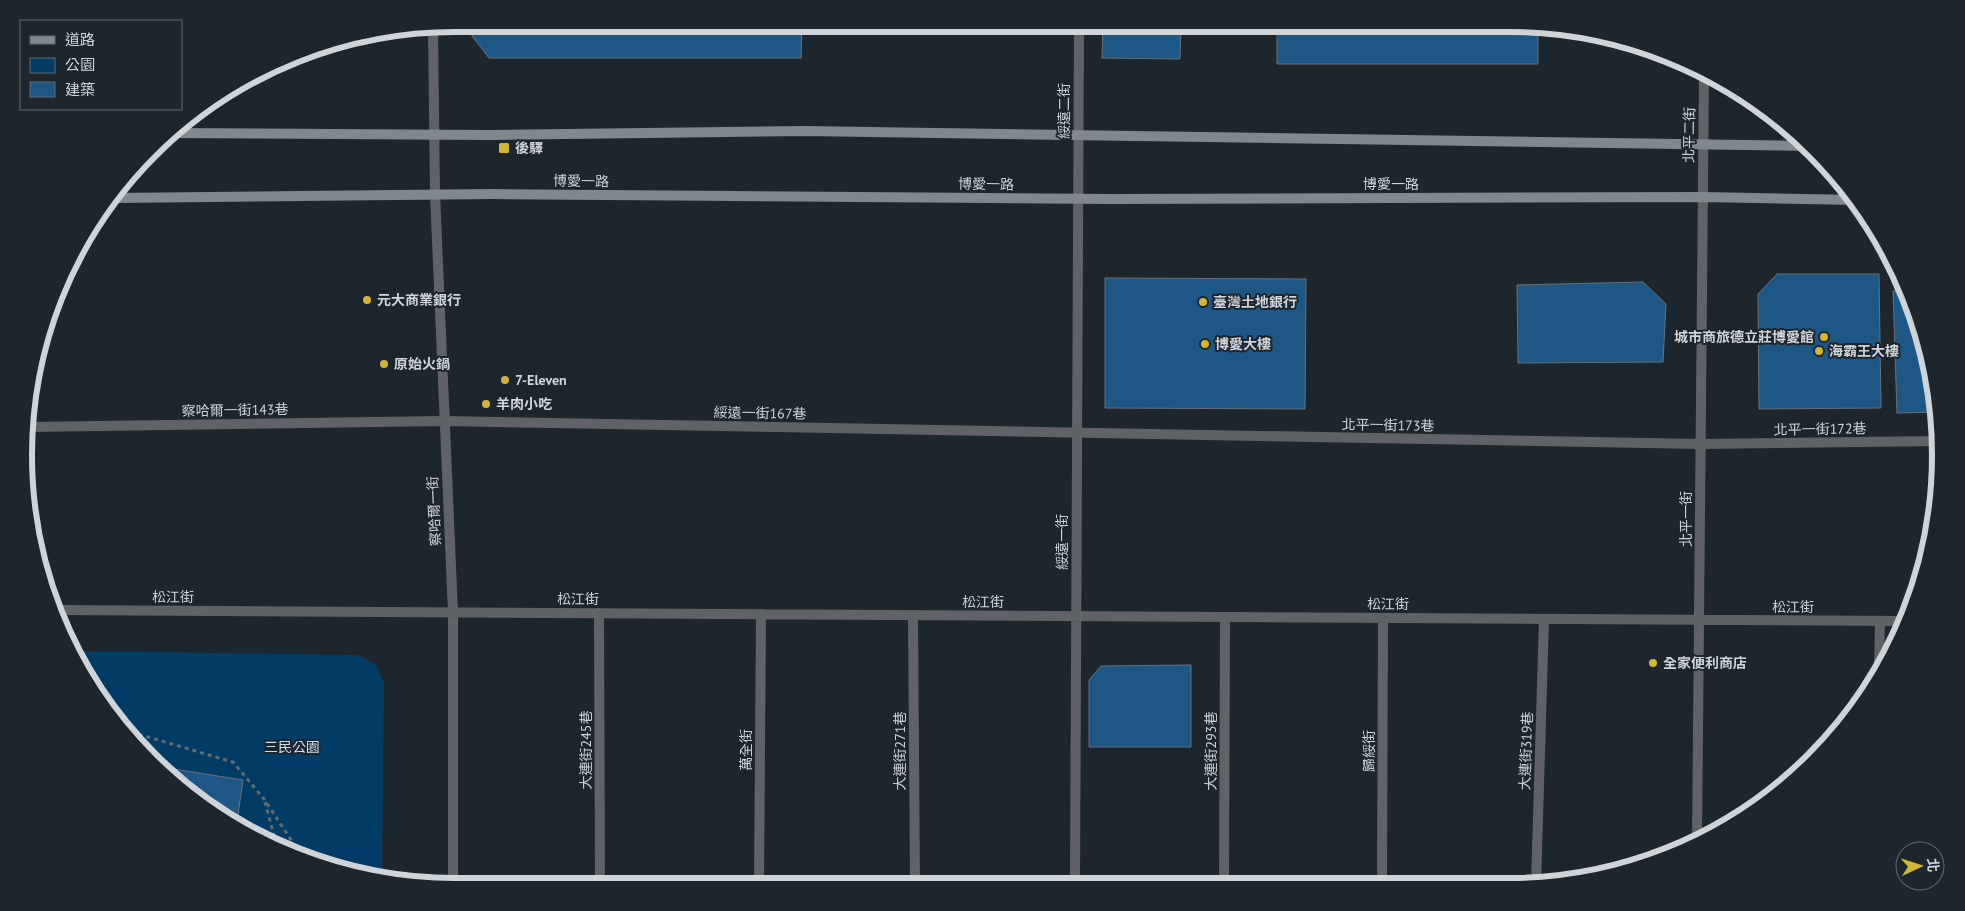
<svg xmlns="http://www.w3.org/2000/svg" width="1965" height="911" font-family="'PT Sans','Noto Sans TC',sans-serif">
<rect width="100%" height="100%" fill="#1d252d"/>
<!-- green -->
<path fill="#003c65" d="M 74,651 L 358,655 L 377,665 L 384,683 L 382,880 L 371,879 L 291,854 L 171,780 L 81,671 Z"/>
<!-- building -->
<path fill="#1c5785" stroke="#69727b" d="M 473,24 L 802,24 L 801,58 L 489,58 L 472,36 Z
M 1103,24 L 1181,24 L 1180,59 L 1102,58 Z
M 1277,24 L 1510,24 L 1538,27 L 1538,64 L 1277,64 Z
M 1777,274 L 1879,274 L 1881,408 L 1759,409 L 1758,294 Z
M 1105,278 L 1306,279 L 1305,409 L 1105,408 Z
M 1643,282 L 1666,304 L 1663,362 L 1518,363 L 1517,285 Z
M 1908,290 L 1933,371 L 1937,412 L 1897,413 L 1893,291 Z
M 1191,665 L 1191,747 L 1089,747 L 1089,680 L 1101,666 Z
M 161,767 L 243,780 L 237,821 L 171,780 Z"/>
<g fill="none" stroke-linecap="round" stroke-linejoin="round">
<!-- path -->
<path stroke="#646a71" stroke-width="3" stroke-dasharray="4 4" stroke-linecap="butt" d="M 131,732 L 233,762 L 264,799 L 303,858
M 265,802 L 274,836 L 274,844"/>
<!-- lane -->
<path stroke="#5f6367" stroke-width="10" d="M 27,427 L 444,421 L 1700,444 L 1940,441
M 599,613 L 600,887
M 913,615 L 915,886
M 1879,671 L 1880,621
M 1536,884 L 1544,619
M 1224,885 L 1225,617"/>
<!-- street -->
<path stroke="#5f6367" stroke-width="10" d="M 433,28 L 435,194 L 453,613 L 453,887
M 59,610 L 1908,621
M 1697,841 L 1704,72
M 1382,884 L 1383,618
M 1075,885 L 1079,24
M 759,886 L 761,614"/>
<!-- secondary -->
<path stroke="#80878d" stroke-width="10" d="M 169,133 L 490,135 L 805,131 L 1809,146
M 116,198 L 491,194 L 1112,199 L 1702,197 L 1856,200"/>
</g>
<!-- markers -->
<g fill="#d2b735" stroke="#1d252d" stroke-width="2">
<rect x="498" y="142" width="12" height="12" rx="2.5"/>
<circle cx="367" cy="300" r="5"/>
<circle cx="1203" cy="302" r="5"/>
<circle cx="1824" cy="337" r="5"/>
<circle cx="1205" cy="344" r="5"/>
<circle cx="1819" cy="351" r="5"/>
<circle cx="384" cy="364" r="5"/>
<circle cx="505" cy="380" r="5"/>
<circle cx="486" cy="404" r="5"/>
<circle cx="1653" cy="663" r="5"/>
</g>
<g text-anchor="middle" stroke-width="4" stroke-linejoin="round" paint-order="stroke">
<!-- street labels -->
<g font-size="14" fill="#cfd4d9" stroke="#1d252d">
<text transform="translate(1064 111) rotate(-90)" y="5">綏遠二街</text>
<text transform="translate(1689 135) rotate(-89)" y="5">北平二街</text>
<text transform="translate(581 181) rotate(1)" y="5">博愛一路</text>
<text transform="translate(986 184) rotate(1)" y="5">博愛一路</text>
<text x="1391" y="189">博愛一路</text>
<text transform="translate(235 410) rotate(-1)" y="5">察哈爾一街143巷</text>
<text transform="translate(760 413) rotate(1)" y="5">綏遠一街167巷</text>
<text transform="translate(1388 425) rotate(1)" y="5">北平一街173巷</text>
<text transform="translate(1820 429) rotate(-1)" y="5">北平一街172巷</text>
<text transform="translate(434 511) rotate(-93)" y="5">察哈爾一街</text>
<text transform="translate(1686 519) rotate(-90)" y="5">北平一街</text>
<text transform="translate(1062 542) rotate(-90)" y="5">綏遠一街</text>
<text x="173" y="602">松江街</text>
<text x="578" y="604">松江街</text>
<text x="983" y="607">松江街</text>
<text x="1388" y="609">松江街</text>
<text x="1793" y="612">松江街</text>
<text transform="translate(586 750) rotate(-90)" y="5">大連街245巷</text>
<text transform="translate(746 750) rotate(-90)" y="5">萬全街</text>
<text transform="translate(900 751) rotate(-90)" y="5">大連街271巷</text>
<text transform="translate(1211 751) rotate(-90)" y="5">大連街293巷</text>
<text transform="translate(1369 751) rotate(-90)" y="5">歸綏街</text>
<text transform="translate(1526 751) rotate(-88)" y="5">大連街319巷</text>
</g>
<!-- poi labels -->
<g font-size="14" font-weight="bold" fill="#cfd4d9" stroke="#1d252d" text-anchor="start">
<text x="515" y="153">後驛</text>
<text x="377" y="305">元大商業銀行</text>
<text x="1213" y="307">臺灣土地銀行</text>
<text x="1814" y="342" text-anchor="end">城市商旅德立莊博愛館</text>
<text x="1215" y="349">博愛大樓</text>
<text x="1829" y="356">海霸王大樓</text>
<text x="394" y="369">原始火鍋</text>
<text x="515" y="385">7-Eleven</text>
<text x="496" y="409">羊肉小吃</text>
<text x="1663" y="668">全家便利商店</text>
</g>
<!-- park labels -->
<g font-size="14" fill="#cbddee" stroke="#1d252d">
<text x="292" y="752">三民公園</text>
</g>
</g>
<!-- crop -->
<path d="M0 0H1965V911H0ZM455 32H1509A423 423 0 0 1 1932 455V455A423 423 0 0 1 1509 878H455A423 423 0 0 1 32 455V455A423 423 0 0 1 455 32Z" fill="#1d252d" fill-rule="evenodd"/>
<path fill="none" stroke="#cfd4d9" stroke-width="6" d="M455 32H1509A423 423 0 0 1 1932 455V455A423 423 0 0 1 1509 878H455A423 423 0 0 1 32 455V455A423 423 0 0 1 455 32Z"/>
<!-- legend -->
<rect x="20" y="20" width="162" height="90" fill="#1d252d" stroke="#646b72"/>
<rect x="30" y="36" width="25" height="8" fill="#80878d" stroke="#646b72"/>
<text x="65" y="45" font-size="15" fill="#cfd4d9">道路</text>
<rect x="30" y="58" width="25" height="15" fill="#003c65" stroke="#646b72"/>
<text x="65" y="70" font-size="15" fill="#cfd4d9">公園</text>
<rect x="30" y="82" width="25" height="15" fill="#1c5785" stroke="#646b72"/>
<text x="65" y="95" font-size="15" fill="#cfd4d9">建築</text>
<!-- north arrow -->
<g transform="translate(1920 866) rotate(86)"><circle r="24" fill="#1d252d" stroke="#646b72"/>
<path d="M0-4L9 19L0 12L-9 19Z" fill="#d2b735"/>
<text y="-8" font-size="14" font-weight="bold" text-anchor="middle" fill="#cfd4d9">北</text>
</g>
</svg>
